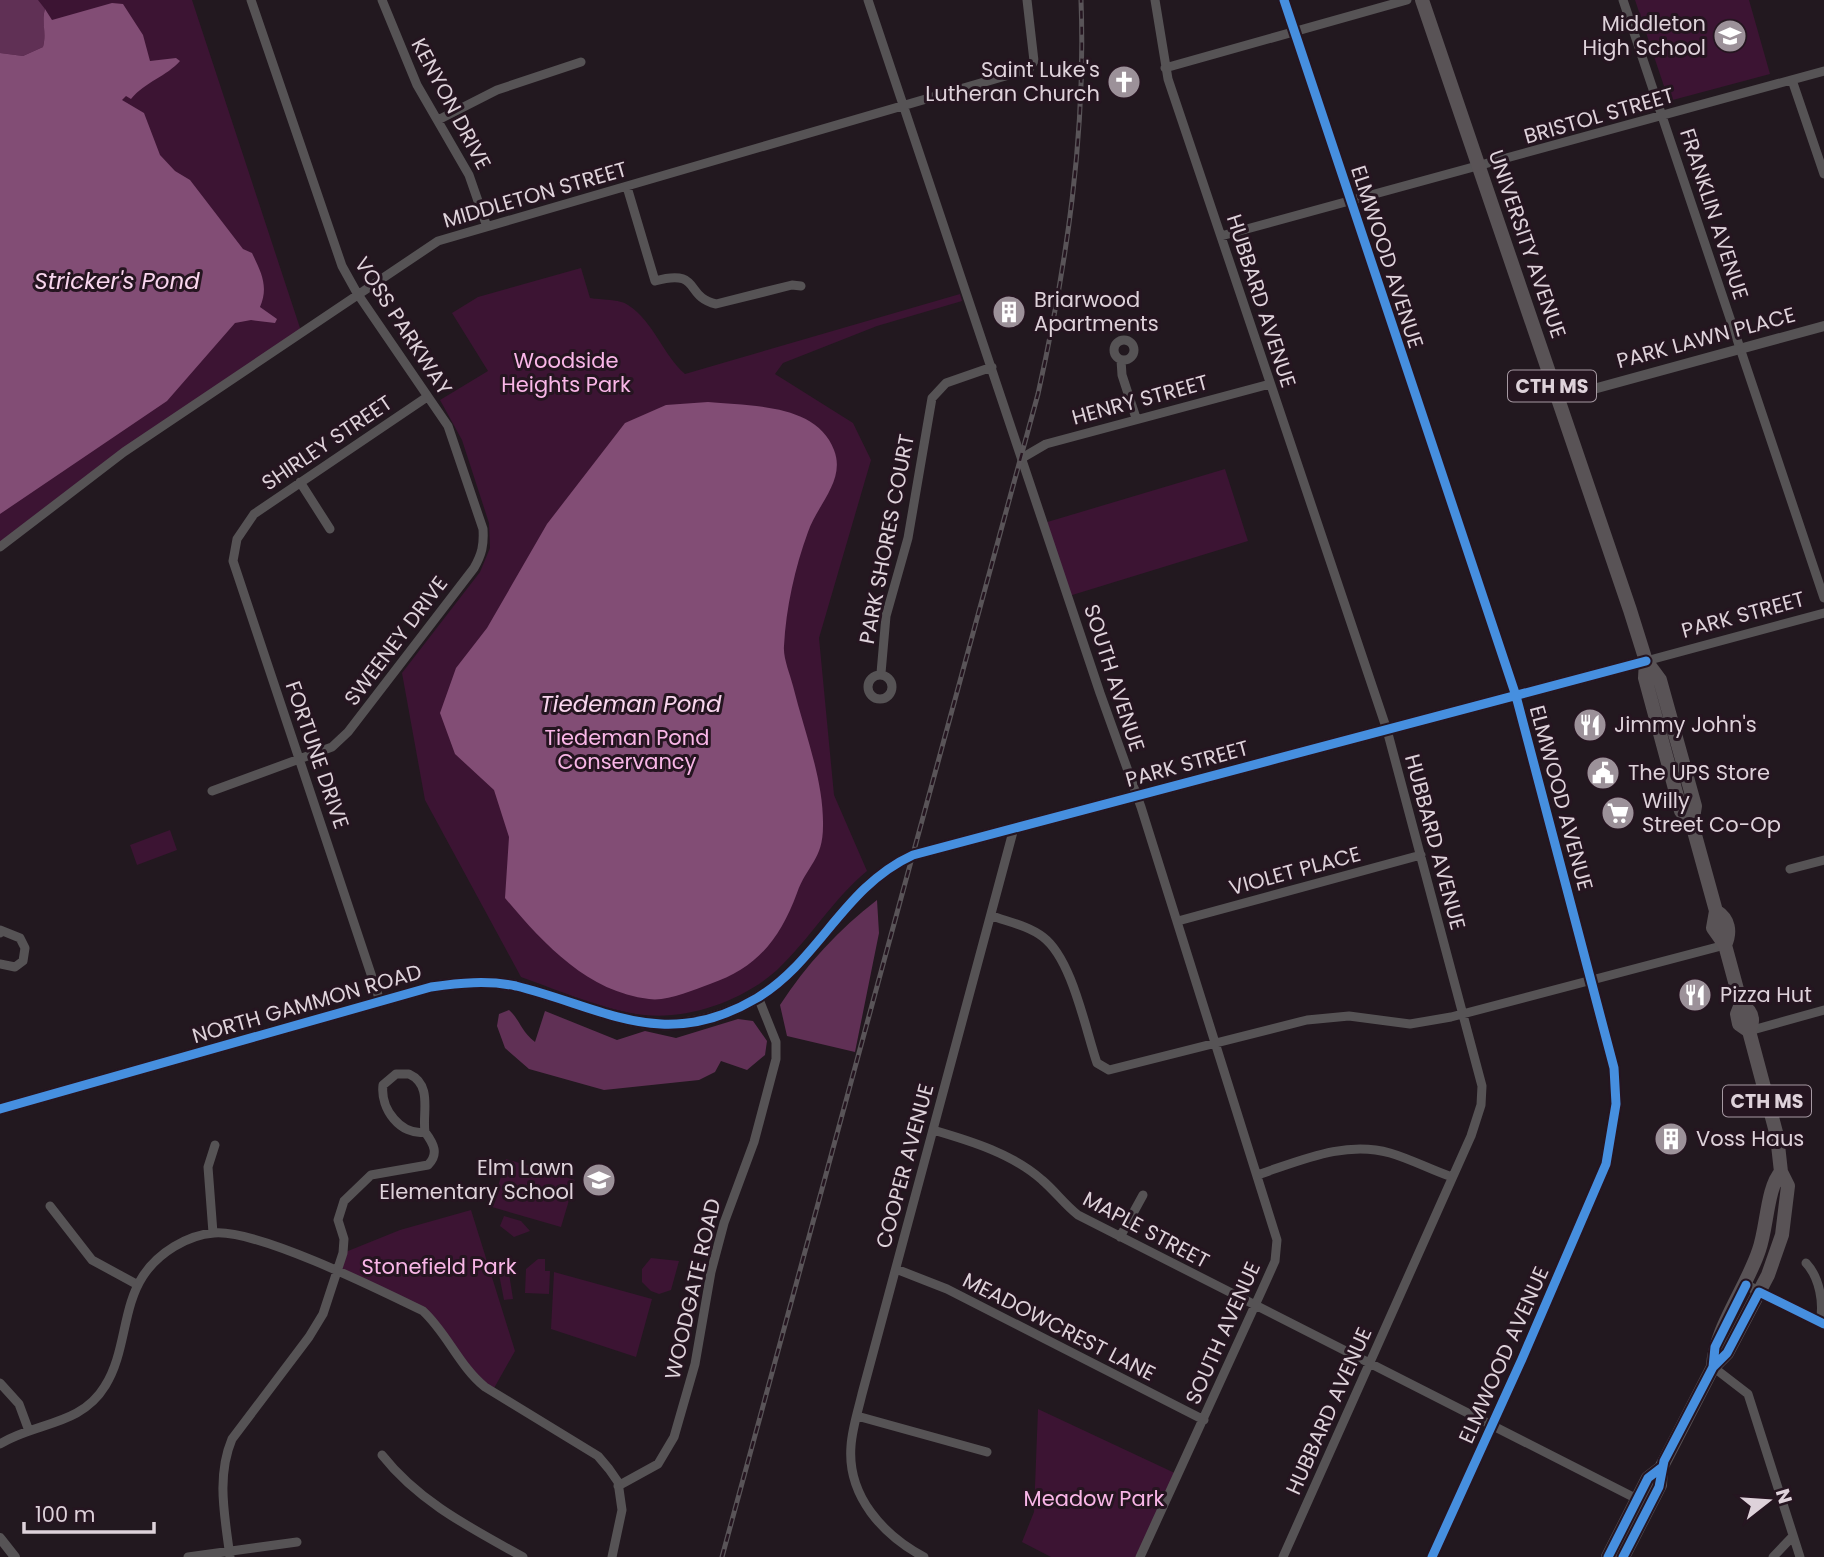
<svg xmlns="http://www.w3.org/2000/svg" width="1824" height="1557" font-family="Poppins,sans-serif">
<rect width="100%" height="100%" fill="#22181f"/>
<!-- green -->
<path fill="#3c1433" d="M 0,0 L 192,0 L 301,331 L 124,452 L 0,547 Z
M 1635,0 L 1749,0 L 1770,74 L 1669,101 Z
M 581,268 L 590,298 C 600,300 620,299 628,305 C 654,322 663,355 685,374 L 960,294 L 962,301 L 877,326 L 783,363 L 775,374 L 853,423 L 871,460 L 819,638 L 834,795 L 867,871 C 832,900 810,939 777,970 C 744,1000 689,1020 644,1015 C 602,1010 561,991 521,977 L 425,800 L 402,673 L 480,572 L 490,548 L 489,523 L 462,440 L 440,400 L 488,371 L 452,313 L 478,297 Z
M 1225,469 L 1248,541 L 1069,596 L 1044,523 Z
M 170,830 L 177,850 L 137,865 L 130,845 Z
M 506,1159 L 575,1180 L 561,1227 L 492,1207 Z
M 471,1210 L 515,1351 L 493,1390 L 485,1387 L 423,1311 L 337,1272 L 343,1253 L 400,1230 Z
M 504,1216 L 521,1221 L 530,1231 L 514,1237 L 500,1226 Z
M 651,1258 L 679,1261 L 671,1290 L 659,1294 L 651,1291 L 642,1282 L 642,1269 Z
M 538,1259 L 545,1259 L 545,1271 L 550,1271 L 549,1294 L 525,1293 L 526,1269 Z
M 508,1267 L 513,1299 L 504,1300 L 498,1269 Z
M 554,1272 L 652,1299 L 636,1357 L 551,1329 Z
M 1038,1409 L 1179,1475 L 1140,1557 L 1051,1557 L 1022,1542 L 1034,1512 Z"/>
<!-- forest -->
<path fill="#603055" d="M 0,0 L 38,0 L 45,9 C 41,21 47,31 43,47 L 23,56 L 0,53 Z
M 877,900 L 879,933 L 855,1052 L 787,1036 L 780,1005 C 806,965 839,929 877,900 Z
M 509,1010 C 521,1021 520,1030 535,1042 L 545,1011 L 617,1040 L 645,1031 L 676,1038 L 738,1019 L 753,1021 L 767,1041 L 765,1055 L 747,1070 L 721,1061 L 715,1072 L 699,1080 L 604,1090 L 529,1069 L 505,1048 L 497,1026 L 499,1014 Z"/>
<!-- water -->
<path fill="#824d75" d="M 112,3 L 123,4 L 143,35 L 150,61 L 176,58 L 180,61 C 167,76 145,82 131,99 L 126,96 L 122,100 L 144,113 L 160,155 L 175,171 L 190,180 L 243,249 L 252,253 C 261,272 269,286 260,307 L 277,319 L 275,323 L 251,320 L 235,323 L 167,401 L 0,514 L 0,53 L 23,56 L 43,47 C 47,32 41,22 45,9 L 52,20 Z
M 708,402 C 748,406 817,403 834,450 C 846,480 817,505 808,532 C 795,567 786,608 784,646 C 783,658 790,674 793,686 C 804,731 824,780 823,826 C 823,860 807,865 797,893 C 780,939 757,968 710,984 C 693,990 666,1002 649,999 C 587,992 542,942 505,898 L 509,837 L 494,790 L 455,754 L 440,713 L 456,668 L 487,628 L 547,524 L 625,423 L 666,405 Z"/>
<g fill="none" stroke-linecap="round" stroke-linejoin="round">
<!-- minor -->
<path stroke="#565355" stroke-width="9" d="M 382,0 L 417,85 L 469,175 L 486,224
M 868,0 L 1100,693 L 1141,807 L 1277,1240 L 1275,1261 L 1262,1290 L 1140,1557
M 1155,0 L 1168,79 L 1387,730 L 1482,1086 L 1481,1105 L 1471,1136 L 1283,1557
M 1623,0 L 1824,598
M 1165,68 L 1407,0
M 1792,80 L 1824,174
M 438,120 L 497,90 L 581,62
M 627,187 L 655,281 C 702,268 684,297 716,304 L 792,285 L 801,286
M 1221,236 L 1824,71
M1114 350a10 10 0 1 1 20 0a10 10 0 1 1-20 0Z
M 1121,360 L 1122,375 L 1136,418
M 1022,458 L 1046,444 L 1270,384
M 300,482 L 330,529
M 0,547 L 124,452 L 438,241 L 1029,69 L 1034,61 L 1027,0
M 1646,661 L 1824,613
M 881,673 L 886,616 L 908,538 L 932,398 L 946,383 L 992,367
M868 687a12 12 0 1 1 24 0a12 12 0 1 1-24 0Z
M 212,791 L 332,747 L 348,732 L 474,568 C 482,554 484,545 483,529 L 448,426 L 357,293 L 342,266 L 251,0
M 1790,869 L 1824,860
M 992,916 C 1009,922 1029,926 1043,937 C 1072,959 1085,1028 1097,1063 L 1109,1070 L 1307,1020 L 1349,1016 L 1410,1024 L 1451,1017 L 1725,945
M 1178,921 L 1421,855
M 0,933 L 0,930 L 20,938 L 25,948 L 23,961 L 15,967 L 0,964
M 380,1001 L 233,561 L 237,539 L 254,514 L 427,397
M 1749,1031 L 1824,1010
M 396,1074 L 409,1074 C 433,1085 422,1113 425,1132 C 401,1136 380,1109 383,1085 Z
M 933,1130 C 971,1141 1013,1154 1042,1180 C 1055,1191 1065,1205 1078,1215 L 1641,1501
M 1257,1175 C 1300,1161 1345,1140 1390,1153 C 1411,1159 1431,1170 1452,1177
M 50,1206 L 92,1260 L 138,1285
M 213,1233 L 208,1167 L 215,1145
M 1120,1237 L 1143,1195
M 1806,1263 C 1820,1278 1824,1304 1820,1322
M 896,1269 L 947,1289 L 1204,1420
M 1713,1367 L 1748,1394 L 1800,1557
M 0,1383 L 19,1404 L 29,1431
M 857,1416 L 987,1452
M 0,1444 C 35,1422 81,1426 105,1386 C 126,1353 122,1308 143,1276 C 158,1253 187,1235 214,1233 C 257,1229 380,1290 423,1311 C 447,1333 459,1366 485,1387 L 598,1456 L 609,1469 L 618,1482 L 622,1510 L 612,1557
M 382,1455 C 419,1502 471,1528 523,1557
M 618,1486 L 658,1464 L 674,1437 L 695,1364 L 711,1272 L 724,1223 L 754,1142 L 776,1059 L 776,1042 L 758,997
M 188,1557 L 297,1542
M 230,1557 C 225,1517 216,1477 232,1439 L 309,1337 L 323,1314 L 343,1253 L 344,1239 L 338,1220 L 344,1201 L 371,1175 L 428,1165 C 439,1154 434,1144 425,1132
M 924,1557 C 883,1535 847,1496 851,1446 C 852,1429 858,1411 862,1394 L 1014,828
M 1773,1557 L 1793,1536"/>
<!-- tertiary -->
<path stroke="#565355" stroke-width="10" d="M 1284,0 L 1516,696 L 1614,1068 L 1616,1104 L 1606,1164 L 1522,1359 L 1432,1557
M 1557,399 L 1824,326
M 1746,1285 L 1824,1324
M 0,1538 L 15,1557"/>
<!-- secondary -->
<path stroke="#595458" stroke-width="12" d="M 0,1109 L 431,987 C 459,983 488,980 516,986 C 605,1008 664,1053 757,998 C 819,961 843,887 913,855 L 1646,661"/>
<!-- primary -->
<path stroke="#595356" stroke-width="14" d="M 1422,0 L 1630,610 L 1646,661 L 1645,678 L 1681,811 L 1692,824
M 1646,661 L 1660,680 L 1695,806 L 1692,824 L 1716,911 L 1713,928 L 1725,945 L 1741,1004 L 1737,1014 L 1739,1024 L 1749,1031
M 1716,911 C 1729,919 1731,932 1725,945
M 1713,1367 C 1714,1330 1747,1287 1759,1250 C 1767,1228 1767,1187 1781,1172
M 1608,1557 L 1648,1478 L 1661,1468
M 1623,1557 L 1660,1485 L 1661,1468 L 1713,1367 L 1727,1353 L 1768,1275 L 1782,1235 L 1788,1186 L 1781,1172 L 1777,1136 L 1749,1031 C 1755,1019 1752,1011 1741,1004"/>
<defs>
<path id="rail" d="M 722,1557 L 1038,394 C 1067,263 1086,134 1081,0"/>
</defs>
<!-- rail casing -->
<use href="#rail" stroke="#595458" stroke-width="5"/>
<!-- rail -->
<use href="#rail" stroke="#251520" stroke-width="2.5" stroke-dasharray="8" stroke-linecap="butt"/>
<defs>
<path id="cycleway" d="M 1284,0 L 1516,696 L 1614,1068 L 1616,1104 L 1606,1164 L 1522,1359 L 1432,1557
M 0,1109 L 431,987 C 459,983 488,980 516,986 C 605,1008 664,1053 757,998 C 819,961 843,887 913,855 L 1646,661
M 1713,1367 L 1715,1347 L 1746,1285
M 1608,1557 L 1648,1478 L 1661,1468
M 1623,1557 L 1659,1487 L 1664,1461 L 1713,1367 L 1727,1353 L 1759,1292 L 1824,1324"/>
</defs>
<!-- cycleway casing -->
<use href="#cycleway" stroke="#251520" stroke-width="13"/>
<!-- cycleway -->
<use href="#cycleway" stroke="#468fdf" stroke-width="9"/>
</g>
<!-- icons -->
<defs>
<symbol id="school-disc" viewBox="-11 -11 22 22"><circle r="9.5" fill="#9c9199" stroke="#251520"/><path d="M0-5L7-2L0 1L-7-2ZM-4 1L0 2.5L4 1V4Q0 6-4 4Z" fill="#fff"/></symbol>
<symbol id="church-disc" viewBox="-11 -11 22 22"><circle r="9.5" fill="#9c9199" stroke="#251520"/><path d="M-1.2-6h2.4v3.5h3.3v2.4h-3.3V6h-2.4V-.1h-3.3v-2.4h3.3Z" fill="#fff"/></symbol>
<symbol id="building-disc" viewBox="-11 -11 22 22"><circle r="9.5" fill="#9c9199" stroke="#251520"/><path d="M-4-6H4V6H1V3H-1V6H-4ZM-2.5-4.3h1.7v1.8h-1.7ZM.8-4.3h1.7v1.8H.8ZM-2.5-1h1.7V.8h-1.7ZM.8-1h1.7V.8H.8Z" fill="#fff"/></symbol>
<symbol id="restaurant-disc" viewBox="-11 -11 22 22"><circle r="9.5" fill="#9c9199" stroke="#251520"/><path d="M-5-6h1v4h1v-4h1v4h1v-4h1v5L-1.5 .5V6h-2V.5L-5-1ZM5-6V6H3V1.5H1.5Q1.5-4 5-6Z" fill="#fff"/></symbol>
<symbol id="civic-disc" viewBox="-11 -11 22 22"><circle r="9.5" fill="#9c9199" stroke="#251520"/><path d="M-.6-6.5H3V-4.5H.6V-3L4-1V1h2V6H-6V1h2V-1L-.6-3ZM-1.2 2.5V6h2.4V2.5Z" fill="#fff"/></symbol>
<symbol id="supermarket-disc" viewBox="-11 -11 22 22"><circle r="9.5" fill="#9c9199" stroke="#251520"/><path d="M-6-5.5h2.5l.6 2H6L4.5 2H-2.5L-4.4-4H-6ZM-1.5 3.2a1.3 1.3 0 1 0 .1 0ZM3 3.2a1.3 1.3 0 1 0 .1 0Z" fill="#fff"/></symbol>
</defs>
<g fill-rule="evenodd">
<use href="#school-disc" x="1711" y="17" width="38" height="38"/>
<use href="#church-disc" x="1105" y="63" width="38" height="38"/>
<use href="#building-disc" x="990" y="293" width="38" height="38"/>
<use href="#restaurant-disc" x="1571" y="706" width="38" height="38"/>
<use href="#civic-disc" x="1584" y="754" width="38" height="38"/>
<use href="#supermarket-disc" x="1599" y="794" width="38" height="38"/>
<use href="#restaurant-disc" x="1676" y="976" width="38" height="38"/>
<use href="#building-disc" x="1652" y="1120" width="38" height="38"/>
<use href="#school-disc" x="580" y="1161" width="38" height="38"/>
</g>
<g text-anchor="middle" stroke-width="6" stroke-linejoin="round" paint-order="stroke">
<!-- shield labels -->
<g fill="#251520" stroke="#a699a2" stroke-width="2">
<rect x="1508" y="370.5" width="88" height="31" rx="5"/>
<rect x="1723" y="1085.5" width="88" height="31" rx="5"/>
</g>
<g font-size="19" font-weight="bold" fill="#ded2da">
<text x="1552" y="393">CTH MS</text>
<text x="1767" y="1108">CTH MS</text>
</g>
<!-- poi labels -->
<g font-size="21" fill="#ded2da" stroke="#251520" text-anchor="start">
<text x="1706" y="31" text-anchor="end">Middleton<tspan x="1706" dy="24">High School</tspan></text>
<text x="1100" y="77" text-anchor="end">Saint Luke's<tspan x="1100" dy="24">Lutheran Church</tspan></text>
<text x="1034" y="307">Briarwood<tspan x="1034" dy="24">Apartments</tspan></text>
<text x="1614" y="732">Jimmy John's</text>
<text x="1628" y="780">The UPS Store</text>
<text x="1642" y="808">Willy<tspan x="1642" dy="24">Street Co-Op</tspan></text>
<text x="1720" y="1002">Pizza Hut</text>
<text x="1696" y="1146">Voss Haus</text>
<text x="574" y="1175" text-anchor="end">Elm Lawn<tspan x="574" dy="24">Elementary School</tspan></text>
</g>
<!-- street labels -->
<g font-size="21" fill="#ded2da" stroke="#251520">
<text transform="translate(451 104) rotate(62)" y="7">KENYON DRIVE</text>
<text transform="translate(1599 116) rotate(-16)" y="7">BRISTOL STREET</text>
<text transform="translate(535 195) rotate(-16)" y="7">MIDDLETON STREET</text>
<text transform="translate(1714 214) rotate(72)" y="7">FRANKLIN AVENUE</text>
<text transform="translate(1527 244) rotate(71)" y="7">UNIVERSITY AVENUE</text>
<text transform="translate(1387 257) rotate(72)" y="7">ELMWOOD AVENUE</text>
<text transform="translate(1261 301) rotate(72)" y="7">HUBBARD AVENUE</text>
<text transform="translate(403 326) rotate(57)" y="7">VOSS PARKWAY</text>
<text transform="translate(1706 338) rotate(-15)" y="7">PARK LAWN PLACE</text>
<text transform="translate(1140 400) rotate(-15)" y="7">HENRY STREET</text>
<text transform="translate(327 443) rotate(-34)" y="7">SHIRLEY STREET</text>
<text transform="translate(887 539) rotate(-79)" y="7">PARK SHORES COURT</text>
<text transform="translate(1743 615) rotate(-15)" y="7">PARK STREET</text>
<text transform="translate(396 641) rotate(-53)" y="7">SWEENEY DRIVE</text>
<text transform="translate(1114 678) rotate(72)" y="7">SOUTH AVENUE</text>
<text transform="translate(317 755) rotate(71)" y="7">FORTUNE DRIVE</text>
<text transform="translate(1187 764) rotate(-15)" y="7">PARK STREET</text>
<text transform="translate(1561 798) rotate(75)" y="7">ELMWOOD AVENUE</text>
<text transform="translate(1435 842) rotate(75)" y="7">HUBBARD AVENUE</text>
<text transform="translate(1295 871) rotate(-15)" y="7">VIOLET PLACE</text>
<text transform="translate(307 1004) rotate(-16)" y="7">NORTH GAMMON ROAD</text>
<text transform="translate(905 1166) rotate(-75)" y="7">COOPER AVENUE</text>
<text transform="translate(1146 1230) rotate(28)" y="7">MAPLE STREET</text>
<text transform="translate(693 1289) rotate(-77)" y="7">WOODGATE ROAD</text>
<text transform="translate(1059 1327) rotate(27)" y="7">MEADOWCREST LANE</text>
<text transform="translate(1223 1333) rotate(-66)" y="7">SOUTH AVENUE</text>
<text transform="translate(1504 1355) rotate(-66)" y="7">ELMWOOD AVENUE</text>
<text transform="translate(1329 1411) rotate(-66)" y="7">HUBBARD AVENUE</text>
</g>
<!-- park labels -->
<g font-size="21" fill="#f9b6e7" stroke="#251520">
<text x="566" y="368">Woodside<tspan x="566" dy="24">Heights Park</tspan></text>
<text x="627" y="745">Tiedeman Pond<tspan x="627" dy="24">Conservancy</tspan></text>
<text x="439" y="1274">Stonefield Park</text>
<text x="1094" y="1506">Meadow Park</text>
</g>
<!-- water labels -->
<g font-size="23" font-style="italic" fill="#f9d6ee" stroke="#251520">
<text x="117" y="289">Stricker's Pond</text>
<text x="631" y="712">Tiedeman Pond</text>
</g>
</g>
<!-- north arrow -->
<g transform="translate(1768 1501) rotate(73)" stroke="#251520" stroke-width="5" paint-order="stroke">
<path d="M0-5L12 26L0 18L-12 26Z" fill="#ded2da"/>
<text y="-10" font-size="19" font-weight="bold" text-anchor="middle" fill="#ded2da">N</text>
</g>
<!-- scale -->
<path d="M24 1522v10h130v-10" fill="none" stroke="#ded2da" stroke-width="3.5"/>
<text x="35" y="1522" font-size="21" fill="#ded2da" stroke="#251520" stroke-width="5" paint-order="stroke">100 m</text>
</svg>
